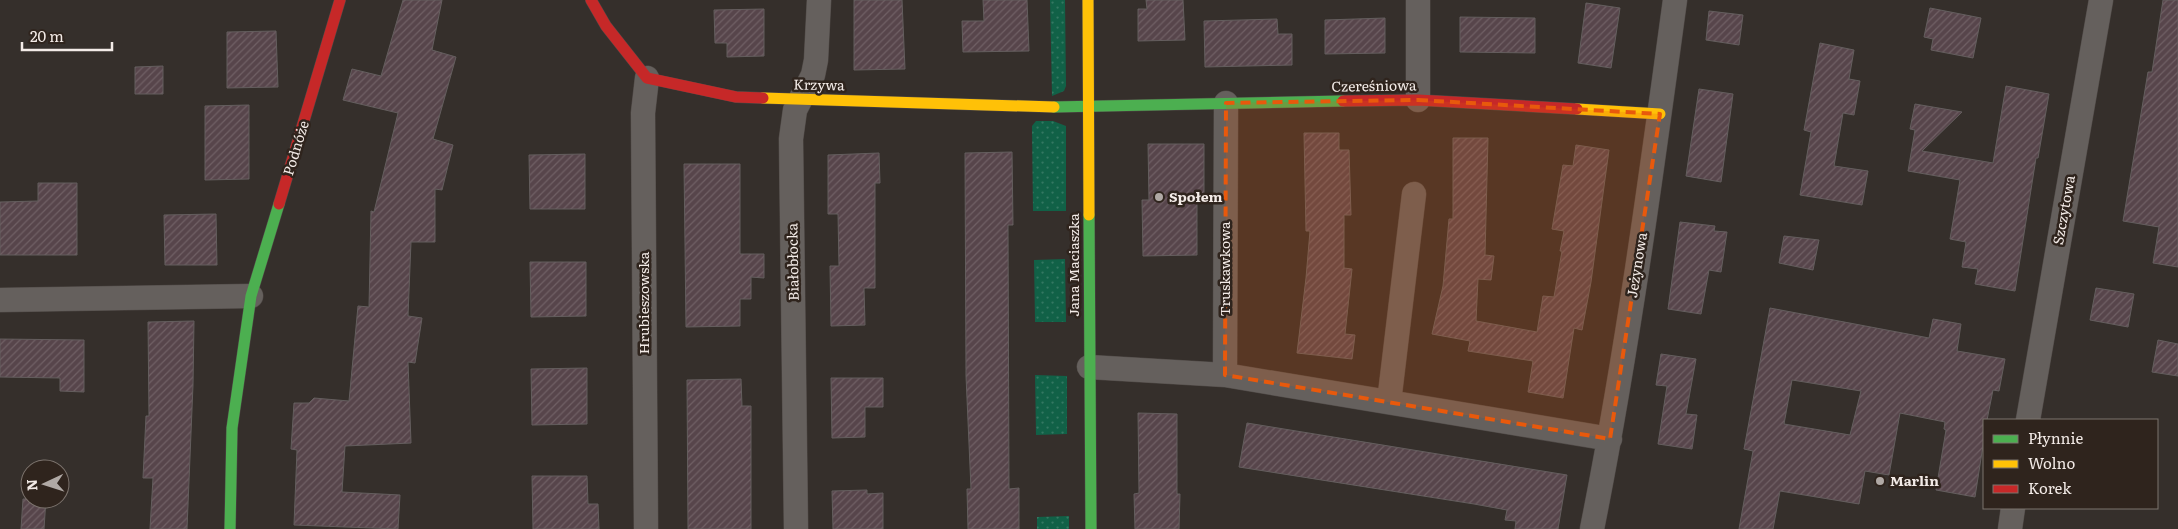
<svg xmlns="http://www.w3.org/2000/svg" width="2178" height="529" font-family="Literata,serif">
<defs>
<pattern id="grass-dots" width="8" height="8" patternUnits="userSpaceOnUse" patternTransform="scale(1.25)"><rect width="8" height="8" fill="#116147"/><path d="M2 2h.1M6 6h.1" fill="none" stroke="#347862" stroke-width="1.8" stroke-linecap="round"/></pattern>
<pattern id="building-hatch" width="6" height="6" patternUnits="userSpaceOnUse" patternTransform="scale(1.25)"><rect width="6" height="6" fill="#57454b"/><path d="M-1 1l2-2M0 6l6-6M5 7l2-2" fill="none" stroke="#706065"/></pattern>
</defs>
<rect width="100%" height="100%" fill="#352f2b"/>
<!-- grass -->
<path fill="url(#grass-dots)" d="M 1050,0 L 1065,0 L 1066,86 L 1064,91 L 1052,96 Z
M 1036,121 L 1053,121 L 1066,126 L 1066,211 L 1033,211 L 1032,126 Z
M 1065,259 L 1066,322 L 1035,322 L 1034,260 Z
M 1035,375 L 1067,376 L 1067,434 L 1036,435 Z
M 1069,516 L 1069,529 L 1037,529 L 1037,517 Z"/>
<!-- building -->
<path fill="url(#building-hatch)" stroke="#645e5e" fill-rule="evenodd" d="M 403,0 L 442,0 L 432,50 L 456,57 L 433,139 L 453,145 L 442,190 L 435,189 L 435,242 L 411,242 L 408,316 L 422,318 L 415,363 L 408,362 L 411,443 L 345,446 L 342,492 L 400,495 L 398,529 L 294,525 L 297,450 L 291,449 L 294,403 L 309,403 L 314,398 L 349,401 L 358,306 L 369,307 L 371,211 L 374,212 L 398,113 L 343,100 L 352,69 L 381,76 Z
M 854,0 L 902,0 L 905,69 L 854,70 Z
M 983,0 L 1027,0 L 1029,51 L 963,52 L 962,21 L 984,21 Z
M 1146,0 L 1183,0 L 1185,40 L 1138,41 L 1138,9 L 1147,9 Z
M 2163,0 L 2178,0 L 2178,267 L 2153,263 L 2159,227 L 2123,221 L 2148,72 L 2152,72 Z
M 1586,3 L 1620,8 L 1611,68 L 1578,63 Z
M 1930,8 L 1981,18 L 1973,58 L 1931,50 L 1933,39 L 1924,37 Z
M 764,9 L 764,56 L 727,57 L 727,43 L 715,43 L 714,10 Z
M 1709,11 L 1743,15 L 1739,45 L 1706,40 Z
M 1460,17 L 1535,18 L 1535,53 L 1460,52 Z
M 1385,18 L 1385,53 L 1325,54 L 1325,20 Z
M 1277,19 L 1278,34 L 1292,34 L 1292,65 L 1205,67 L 1204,21 Z
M 276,31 L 278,87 L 227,88 L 227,32 Z
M 1820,43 L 1854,50 L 1849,79 L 1860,81 L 1854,115 L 1843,113 L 1834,166 L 1868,171 L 1862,205 L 1800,195 L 1811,132 L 1804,130 Z
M 163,66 L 163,94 L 135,94 L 135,67 Z
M 2006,86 L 2049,94 L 2038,158 L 2036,158 L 2015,291 L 1975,284 L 1978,269 L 1962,267 L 1966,242 L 1950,239 L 1960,180 L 1908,171 L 1915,130 L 1910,129 L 1915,104 L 1962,112 L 1922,151 L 1993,163 Z
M 1699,89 L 1733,94 L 1721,182 L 1686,176 Z
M 249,105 L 249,179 L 205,180 L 205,106 Z
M 1304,133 L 1339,133 L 1339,150 L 1349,150 L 1351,215 L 1344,215 L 1344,268 L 1352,269 L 1345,334 L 1355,335 L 1352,359 L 1297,353 L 1306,278 L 1310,231 L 1306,231 Z
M 1453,138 L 1488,138 L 1485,255 L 1494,256 L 1491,280 L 1478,279 L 1476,321 L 1537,332 L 1543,296 L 1554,297 L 1562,251 L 1560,251 L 1564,231 L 1552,229 L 1563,165 L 1573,166 L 1576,145 L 1609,150 L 1591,282 L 1582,330 L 1574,328 L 1563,398 L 1528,392 L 1533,361 L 1468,351 L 1470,341 L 1432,334 L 1443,286 L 1449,219 L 1453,219 Z
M 1148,144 L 1204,144 L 1204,200 L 1197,200 L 1197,255 L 1143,256 L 1142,200 L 1149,200 Z
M 1012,152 L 1013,225 L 1008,225 L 1009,489 L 1019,488 L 1019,529 L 968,529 L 967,489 L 971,489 L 966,376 L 965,153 Z
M 879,153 L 880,183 L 875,183 L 875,288 L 864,288 L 865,325 L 831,326 L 830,266 L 839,266 L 838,214 L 828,214 L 828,155 Z
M 585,154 L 585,209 L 530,209 L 529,155 Z
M 684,164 L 740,164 L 740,254 L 764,254 L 764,278 L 751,277 L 751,299 L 740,299 L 740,326 L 686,327 Z
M 38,183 L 77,183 L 77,255 L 0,255 L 0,202 L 38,201 Z
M 216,214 L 217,265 L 165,265 L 164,215 Z
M 1680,222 L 1715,226 L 1714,231 L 1727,232 L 1721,272 L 1709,270 L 1701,314 L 1668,309 Z
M 1784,236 L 1819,240 L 1813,270 L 1779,263 Z
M 530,262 L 586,262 L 586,316 L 531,317 Z
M 2096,288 L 2134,294 L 2128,327 L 2090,320 Z
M 1770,308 L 1929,338 L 1933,319 L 1961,324 L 1957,351 L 2005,359 L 1999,391 L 1993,390 L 1987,420 L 1984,420 L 1984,439 L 1975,497 L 1936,490 L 1946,430 L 1944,429 L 1945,422 L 1900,413 L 1889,475 L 1865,471 L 1859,504 L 1780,491 L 1773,529 L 1739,529 L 1753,451 L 1744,449 ZM 1792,380 L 1861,391 L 1850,435 L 1784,424 Z
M 194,321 L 193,385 L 187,529 L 150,529 L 153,478 L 143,478 L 146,416 L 149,416 L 148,322 Z
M 0,339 L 84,340 L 84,392 L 60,391 L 60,378 L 0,377 Z
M 2158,340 L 2178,344 L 2178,376 L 2152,372 Z
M 1661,354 L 1696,359 L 1686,414 L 1697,415 L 1692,449 L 1658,444 L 1667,386 L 1656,385 Z
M 587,368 L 587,424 L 532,425 L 531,369 Z
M 831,378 L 883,378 L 883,407 L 865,407 L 865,437 L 832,438 Z
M 741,379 L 742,406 L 751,406 L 751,529 L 688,529 L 687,380 Z
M 1138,413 L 1177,414 L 1177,494 L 1180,494 L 1179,529 L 1135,529 L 1134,494 L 1139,493 Z
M 1247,423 L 1567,475 L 1558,529 L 1515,529 L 1516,521 L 1505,520 L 1507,510 L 1474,504 L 1239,467 Z
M 532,476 L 587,476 L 588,504 L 598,504 L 599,529 L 533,529 Z
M 867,490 L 867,494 L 883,493 L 883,529 L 833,529 L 832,491 Z
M 23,499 L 46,499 L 44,529 L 21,529 Z"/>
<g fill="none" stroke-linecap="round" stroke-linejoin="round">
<defs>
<path id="street" d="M 1418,100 L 1418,0
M 0,300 L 251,296
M 1089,367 L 1225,375 L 1610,439
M 1225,375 L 1226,103
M 1389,402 L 1414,194
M 2028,420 L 2101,0
M 646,529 L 643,113 L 647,78
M 796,529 L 791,139 L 795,110 L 813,75 L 816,60 L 819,0
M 1592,529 C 1627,354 1651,177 1675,0
M 2010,529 L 2013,508"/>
<path id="fast" d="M 1054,107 L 1343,101
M 1089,215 L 1091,529
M 230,529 L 232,428 L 251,296 L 279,204"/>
<path id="slow" d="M 1088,0 L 1089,215
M 763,98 L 1054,107
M 1577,109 L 1660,114"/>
<path id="jam" d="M 591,0 L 606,26 L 647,78 L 736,97 L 763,98
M 1343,101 L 1418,100 L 1577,109
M 279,204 L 340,0"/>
</defs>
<!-- street casing -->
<use href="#street" stroke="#504a47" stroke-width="25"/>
<!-- fast casing -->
<use href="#fast" stroke="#504a47" stroke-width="12"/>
<!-- slow casing -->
<use href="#slow" stroke="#504a47" stroke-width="12"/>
<!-- jam casing -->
<use href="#jam" stroke="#504a47" stroke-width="12"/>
<!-- street -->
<use href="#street" stroke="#65605d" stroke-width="24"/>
<!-- fast -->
<use href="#fast" stroke="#4caf50" stroke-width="11"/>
<!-- slow -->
<use href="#slow" stroke="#ffc107" stroke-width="11"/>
<!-- jam -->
<use href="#jam" stroke="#c62828" stroke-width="11"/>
</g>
<!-- marked area -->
<path fill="#e8590c" fill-opacity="0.2" stroke="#e8590c" stroke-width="4" stroke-dasharray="10 6" stroke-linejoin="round" d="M 1418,100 L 1660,114 L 1610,439 L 1225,375 L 1226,103 Z"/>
<!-- markers -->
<g fill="#b0a9a5" stroke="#2f241d" stroke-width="2">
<circle cx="1159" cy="197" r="5"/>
<circle cx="1880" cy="481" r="5"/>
</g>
<g text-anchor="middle" stroke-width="5" stroke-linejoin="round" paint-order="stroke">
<!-- street labels -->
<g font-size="14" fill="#f3ebe7" stroke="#2f241d">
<text transform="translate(819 85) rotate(1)" y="5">Krzywa</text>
<text transform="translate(1374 86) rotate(-1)" y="5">Czereśniowa</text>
<text transform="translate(296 148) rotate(-73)" y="5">Podnóże</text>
<text transform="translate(2064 210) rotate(-80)" y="5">Szczytowa</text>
<text transform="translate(793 262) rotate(-91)" y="5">Białobłocka</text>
<text transform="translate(1074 265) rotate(-90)" y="5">Jana Maciaszka</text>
<text transform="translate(1637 265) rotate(-81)" y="5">Jeżynowa</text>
<text transform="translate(1225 269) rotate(-90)" y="5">Truskawkowa</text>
<text transform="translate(644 303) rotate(-90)" y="5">Hrubieszowska</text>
</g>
<!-- poi labels -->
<g font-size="14" font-weight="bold" fill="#f3ebe7" stroke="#2f241d" text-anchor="start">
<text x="1169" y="202">Społem</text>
<text x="1890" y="486">Marlin</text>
</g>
</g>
<!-- legend -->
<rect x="1983" y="419" width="175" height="90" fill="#2f241d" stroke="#7d746e"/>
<rect x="1993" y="435" width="25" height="8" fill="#4caf50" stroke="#7d746e"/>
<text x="2028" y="444" font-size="15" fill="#f3ebe7">Płynnie</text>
<rect x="1993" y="460" width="25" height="8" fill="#ffc107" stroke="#7d746e"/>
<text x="2028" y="469" font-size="15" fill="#f3ebe7">Wolno</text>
<rect x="1993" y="485" width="25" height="8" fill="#c62828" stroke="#7d746e"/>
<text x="2028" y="494" font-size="15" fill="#f3ebe7">Korek</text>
<!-- north arrow -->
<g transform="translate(45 484) rotate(266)"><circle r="24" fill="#2f241d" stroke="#7d746e"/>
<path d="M0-4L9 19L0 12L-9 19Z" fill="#b0a9a5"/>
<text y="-8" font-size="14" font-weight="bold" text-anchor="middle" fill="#f3ebe7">N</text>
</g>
<!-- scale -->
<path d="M22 42v8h90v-8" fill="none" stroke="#f3ebe7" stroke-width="2.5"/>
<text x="30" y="42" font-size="15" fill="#f3ebe7" stroke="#2f241d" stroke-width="4" paint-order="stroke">20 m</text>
</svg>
